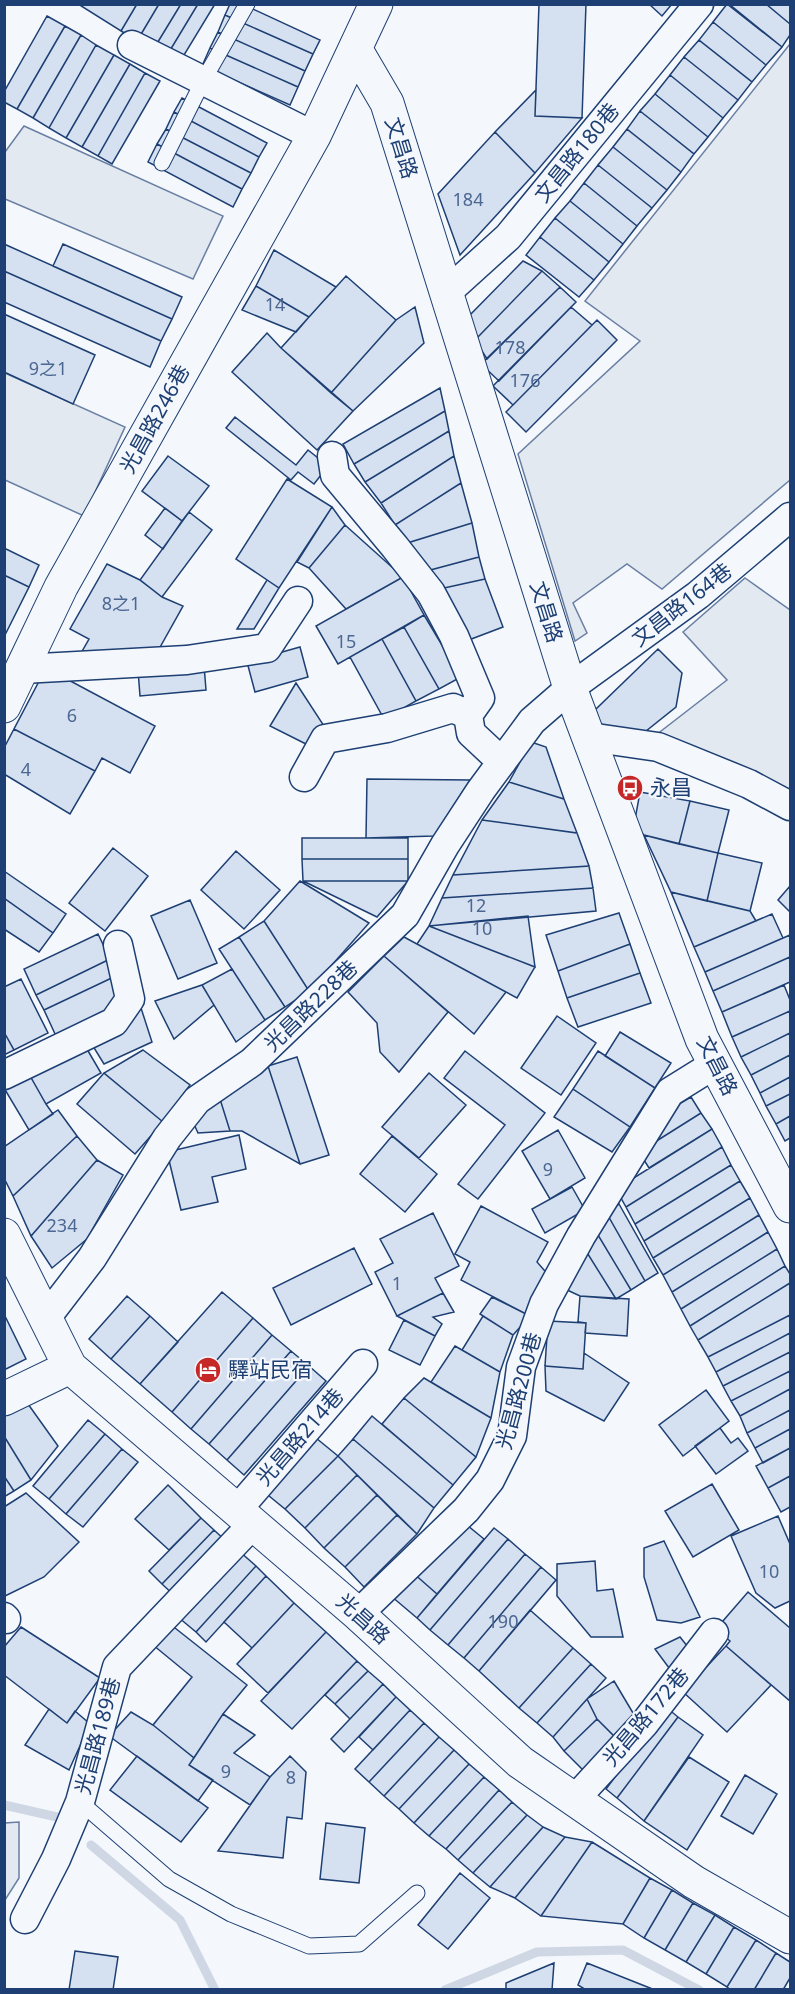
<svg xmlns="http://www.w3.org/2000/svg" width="795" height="1994" font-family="'Noto Sans','Noto Sans TC',sans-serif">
<rect width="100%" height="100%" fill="#f4f7fb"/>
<!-- green -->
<path fill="#e3e9f0" stroke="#687fa3" stroke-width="1.5" d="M 790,44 L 790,480 L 662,589 L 627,564 L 573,603 L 587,633 L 575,641 L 518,454 L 640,341 L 585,301 Z
M 24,126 L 223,216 L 193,279 L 5,199 L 5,152 Z
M 5,373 L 125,427 L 84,516 L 5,480 Z
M 745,578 L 790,610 L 790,790 L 755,772 L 656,735 L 727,680 L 683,632 Z
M 19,1822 L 19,1878 L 5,1900 L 5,1823 Z"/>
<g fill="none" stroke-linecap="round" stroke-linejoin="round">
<!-- stream -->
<path stroke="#cfd7e4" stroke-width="9" d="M 4,1805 L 57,1817
M 91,1845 L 180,1920 L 215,1990
M 445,1990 L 537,1952 L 623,1950 L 699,1990"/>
</g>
<!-- building -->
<path fill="#d5e0f0" stroke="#1d3f73" stroke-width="1.5" d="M 78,4 L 137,4 L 121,31 Z
M 137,4 L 159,4 L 137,41 L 121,31 Z
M 159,4 L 181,4 L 153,50 L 137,41 Z
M 181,4 L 198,4 L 166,57 L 153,50 Z
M 198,4 L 215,4 L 178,65 L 166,57 Z
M 230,4 L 242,4 L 320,40 L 313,54 L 225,15 Z
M 539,4 L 586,4 L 582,118 L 535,116 Z
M 649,4 L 672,4 L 662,16 Z
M 727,4 L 782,47 L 766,65 L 713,22 Z
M 729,4 L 766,4 L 790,24 L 790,35 L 782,47 Z
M 766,4 L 790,4 L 790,24 Z
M 225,15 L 313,54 L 305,71 L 218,32 Z
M 47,16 L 65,26 L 17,109 L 4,102 L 4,92 Z
M 713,22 L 766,65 L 752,82 L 699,40 Z
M 65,26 L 81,35 L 33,118 L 17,109 Z
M 218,32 L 305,71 L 298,87 L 210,48 Z
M 81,35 L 96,45 L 49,128 L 33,118 Z
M 699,40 L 752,82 L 738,100 L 684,57 Z
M 96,45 L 114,55 L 66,138 L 49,128 Z
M 210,48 L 298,87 L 290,105 L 202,66 Z
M 114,55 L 130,64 L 82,147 L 66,138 Z
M 684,57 L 738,100 L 723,118 L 670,75 Z
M 130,64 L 145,73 L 98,156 L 82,147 Z
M 145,73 L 160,81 L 112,164 L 98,156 Z
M 670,75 L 723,118 L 708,137 L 655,94 Z
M 536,90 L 535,116 L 582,118 L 535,173 L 495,132 Z
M 655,94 L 708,137 L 694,154 L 640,111 Z
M 182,98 L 267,143 L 259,157 L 174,112 Z
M 640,111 L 694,154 L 681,172 L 627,129 Z
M 174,112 L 259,157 L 251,173 L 166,129 Z
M 166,129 L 251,173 L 242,189 L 157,144 Z
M 627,129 L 681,172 L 667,190 L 613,147 Z
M 495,132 L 535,173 L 460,255 L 438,194 Z
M 157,144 L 242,189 L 233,207 L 148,162 Z
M 613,147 L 667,190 L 652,208 L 598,165 Z
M 598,165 L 652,208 L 637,226 L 584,183 Z
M 584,183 L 637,226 L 623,244 L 570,201 Z
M 570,201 L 623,244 L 609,262 L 555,218 Z
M 555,218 L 609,262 L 594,280 L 540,237 Z
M 540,237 L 594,280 L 579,297 L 526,255 Z
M 4,244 L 172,319 L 161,341 L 4,271 Z
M 63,244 L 182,297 L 172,319 L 53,266 Z
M 274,250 L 336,287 L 309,317 L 256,286 Z
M 523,261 L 542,271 L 475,340 L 468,317 Z
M 4,271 L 161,341 L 150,367 L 4,302 Z
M 542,271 L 560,287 L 487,359 L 475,340 Z
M 346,276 L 396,320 L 331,393 L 281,348 Z
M 256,286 L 309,317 L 296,332 L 242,310 Z
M 560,287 L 576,302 L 499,381 L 481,364 Z
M 415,307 L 424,343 L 353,411 L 331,393 L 396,320 Z
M 571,307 L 592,325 L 513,405 L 493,386 Z
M 4,314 L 95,355 L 73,404 L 4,372 Z
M 597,320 L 617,340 L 526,432 L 506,412 Z
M 267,333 L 281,348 L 353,411 L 317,450 L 232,372 Z
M 440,388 L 445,411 L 354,464 L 343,444 Z
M 445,411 L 449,431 L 365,482 L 354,464 Z
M 235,417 L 296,465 L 308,450 L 328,466 L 314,484 L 298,472 L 291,480 L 226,428 Z
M 449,431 L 454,456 L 381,503 L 365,482 Z
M 168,456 L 209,486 L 182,521 L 142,491 Z
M 454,456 L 461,483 L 395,525 L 381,503 Z
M 287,479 L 332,507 L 279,588 L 236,559 Z
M 461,483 L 472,523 L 404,544 L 395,525 Z
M 332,507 L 345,525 L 309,568 L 297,562 Z
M 165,508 L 182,521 L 163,549 L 145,535 Z
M 189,512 L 212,530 L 162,597 L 140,580 Z
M 472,523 L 479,557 L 423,572 L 404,544 Z
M 345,525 L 403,577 L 346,609 L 309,568 Z
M 4,548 L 39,565 L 29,587 L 4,575 Z
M 479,557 L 485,579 L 435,590 L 423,572 Z
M 107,564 L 140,580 L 162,597 L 183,606 L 159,649 L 80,655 L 89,639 L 70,629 Z
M 4,575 L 29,587 L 4,637 Z
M 403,577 L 424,615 L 338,664 L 316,626 Z
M 485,579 L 503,627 L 466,641 L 435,590 Z
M 267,580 L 279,588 L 254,629 L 237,629 Z
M 424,615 L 461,677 L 439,689 L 404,627 Z
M 404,627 L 439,689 L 416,701 L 382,639 Z
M 382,639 L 416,701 L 384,719 L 350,657 Z
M 300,647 L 308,677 L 255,692 L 247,662 Z
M 658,649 L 682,673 L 676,707 L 641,735 L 604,731 L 594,711 Z
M 204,665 L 206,690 L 140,696 L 138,670 Z
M 46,668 L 155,726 L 130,773 L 102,758 L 95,771 L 14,729 Z
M 296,683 L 326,729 L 308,745 L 270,726 Z
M 14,729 L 95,771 L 70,814 L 4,774 L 4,748 Z
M 531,742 L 546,747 L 564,799 L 509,782 Z
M 367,779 L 470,780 L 434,836 L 366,838 Z
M 509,782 L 564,799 L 577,833 L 482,820 Z
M 640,792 L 690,801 L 679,844 L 644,835 L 634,825 Z
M 690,801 L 729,810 L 718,853 L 679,844 Z
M 482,820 L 577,833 L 589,866 L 453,875 Z
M 644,835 L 718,853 L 707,901 L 671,892 Z
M 302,838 L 408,838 L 408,859 L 302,859 Z
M 113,848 L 148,876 L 105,931 L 69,903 Z
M 236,851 L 280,890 L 244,929 L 201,890 Z
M 718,853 L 762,863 L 750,911 L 707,901 Z
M 302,859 L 408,859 L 408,881 L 303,881 Z
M 589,866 L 593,888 L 442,898 L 453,875 Z
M 4,871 L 66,914 L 53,933 L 4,898 Z
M 300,881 L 369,923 L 309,991 L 264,921 Z
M 303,881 L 408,881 L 377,917 Z
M 790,886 L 790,912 L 778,900 Z
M 593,888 L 596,911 L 429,926 L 442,898 Z
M 671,892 L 750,911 L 756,921 L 694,947 Z
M 4,898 L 53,933 L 39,952 L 4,929 Z
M 190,900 L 217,963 L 178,979 L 151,916 Z
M 619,913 L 630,944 L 558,971 L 546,935 Z
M 772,914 L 783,938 L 705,972 L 694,947 Z
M 528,916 L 535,967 L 429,926 Z
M 264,921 L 309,991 L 285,1007 L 239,937 Z
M 429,926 L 535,967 L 517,998 L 417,944 Z
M 98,934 L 110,959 L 36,995 L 24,969 Z
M 790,935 L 790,957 L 713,991 L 705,972 Z
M 239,937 L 285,1007 L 265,1020 L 219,949 Z
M 404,937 L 506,992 L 474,1034 L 384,956 Z
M 630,944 L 640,973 L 567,998 L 558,971 Z
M 384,956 L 448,1012 L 399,1072 L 380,1052 L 377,1023 L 348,992 Z
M 790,957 L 790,982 L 722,1012 L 713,991 Z
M 110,959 L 118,975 L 44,1010 L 36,995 Z
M 232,969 L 265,1020 L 236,1042 L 202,985 Z
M 640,973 L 651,1003 L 578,1027 L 567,998 Z
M 118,975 L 120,994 L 106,1013 L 56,1036 L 44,1010 Z
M 21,979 L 48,1033 L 14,1050 L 4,1032 L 4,987 Z
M 202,985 L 214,1005 L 174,1039 L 155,1001 Z
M 784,985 L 790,1000 L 790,1011 L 732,1037 L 722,1012 Z
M 141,1008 L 152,1042 L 104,1064 L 91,1043 L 129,1011 Z
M 790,1011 L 790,1033 L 741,1057 L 732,1037 Z
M 557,1016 L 596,1043 L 561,1095 L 521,1068 Z
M 4,1032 L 14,1050 L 4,1055 Z
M 620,1032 L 671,1063 L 655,1088 L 605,1056 Z
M 790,1033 L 790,1055 L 751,1075 L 741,1057 Z
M 84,1044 L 101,1073 L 46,1104 L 29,1074 Z
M 143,1050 L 190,1085 L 163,1122 L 104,1073 Z
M 465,1051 L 545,1113 L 478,1199 L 458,1184 L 505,1125 L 444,1078 Z
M 598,1051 L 655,1088 L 630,1127 L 573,1089 Z
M 790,1055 L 790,1077 L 760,1093 L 751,1075 Z
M 297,1057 L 329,1155 L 300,1164 L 268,1066 Z
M 268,1066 L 300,1164 L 242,1131 L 230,1131 L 220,1099 Z
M 104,1073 L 163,1122 L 135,1154 L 77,1104 Z
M 429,1073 L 466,1105 L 419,1158 L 382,1127 Z
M 29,1074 L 46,1104 L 53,1114 L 29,1130 L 4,1088 Z
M 790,1077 L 790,1094 L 766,1106 L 760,1093 Z
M 573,1089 L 630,1127 L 612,1152 L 554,1117 Z
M 790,1094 L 790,1116 L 776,1124 L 766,1106 Z
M 691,1097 L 701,1113 L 639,1152 L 662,1114 Z
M 220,1099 L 230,1131 L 198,1133 L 193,1122 Z
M 58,1110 L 77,1136 L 13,1196 L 4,1178 L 4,1147 Z
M 701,1113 L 712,1129 L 649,1168 L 639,1152 Z
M 790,1116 L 790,1138 L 785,1141 L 776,1124 Z
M 712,1129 L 722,1147 L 626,1207 L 616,1189 Z
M 558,1130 L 585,1178 L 550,1199 L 522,1151 Z
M 239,1135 L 246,1169 L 212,1177 L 218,1202 L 181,1210 L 167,1152 Z
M 77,1136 L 97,1160 L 31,1236 L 13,1196 Z
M 392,1136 L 437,1174 L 405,1212 L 360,1174 Z
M 722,1147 L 731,1165 L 635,1224 L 626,1207 Z
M 97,1160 L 123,1175 L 87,1239 L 52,1268 L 31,1236 Z
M 731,1165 L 740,1181 L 644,1241 L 635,1224 Z
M 740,1181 L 750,1198 L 653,1258 L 644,1241 Z
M 572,1187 L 585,1210 L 545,1233 L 532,1209 Z
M 750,1198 L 759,1215 L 663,1275 L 653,1258 Z
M 619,1204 L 658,1273 L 645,1281 L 606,1212 Z
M 481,1206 L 548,1242 L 537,1262 L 551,1278 L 530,1316 L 461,1280 L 470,1262 L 455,1254 Z
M 606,1212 L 645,1281 L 631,1290 L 592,1225 Z
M 433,1213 L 459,1266 L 435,1278 L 443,1293 L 397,1316 L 375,1272 L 393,1263 L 380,1239 Z
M 759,1215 L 768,1232 L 672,1292 L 663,1275 Z
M 592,1225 L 631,1290 L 616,1299 L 581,1243 Z
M 768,1232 L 777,1249 L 681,1309 L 672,1292 Z
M 581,1243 L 616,1299 L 580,1296 L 565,1289 Z
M 354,1248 L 372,1284 L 291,1325 L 273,1288 Z
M 777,1249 L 785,1266 L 690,1326 L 681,1309 Z
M 785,1266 L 790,1274 L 790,1283 L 698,1340 L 690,1326 Z
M 790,1283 L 790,1315 L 708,1357 L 698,1340 Z
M 222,1292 L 253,1318 L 172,1412 L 140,1384 Z
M 443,1293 L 454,1312 L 433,1317 L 442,1324 L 435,1336 L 397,1316 Z
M 127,1296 L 150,1316 L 111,1359 L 89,1339 Z
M 580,1296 L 629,1299 L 627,1336 L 585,1333 L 586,1323 L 578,1322 Z
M 492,1297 L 530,1316 L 513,1335 L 480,1314 Z
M 4,1314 L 26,1359 L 4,1370 Z
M 790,1315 L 790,1333 L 716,1372 L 708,1357 Z
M 150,1316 L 178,1342 L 140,1384 L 111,1359 Z
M 483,1316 L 513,1335 L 500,1372 L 462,1350 Z
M 253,1318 L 272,1335 L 191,1429 L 172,1412 Z
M 404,1320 L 435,1336 L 420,1365 L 389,1350 Z
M 548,1321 L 586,1323 L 583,1369 L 545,1366 Z
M 790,1333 L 790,1352 L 723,1386 L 716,1372 Z
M 272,1335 L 291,1351 L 209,1444 L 191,1429 Z
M 455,1346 L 500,1372 L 491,1418 L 431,1382 Z
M 291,1351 L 309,1366 L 227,1460 L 209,1444 Z
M 790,1352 L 790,1371 L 731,1401 L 723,1386 Z
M 584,1353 L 629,1383 L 604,1421 L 546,1391 L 545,1366 L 583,1369 Z
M 309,1366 L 326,1381 L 244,1475 L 227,1460 Z
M 790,1371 L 790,1389 L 740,1416 L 731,1401 Z
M 424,1378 L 491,1418 L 476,1457 L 404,1398 Z
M 790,1389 L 790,1410 L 747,1433 L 740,1416 Z
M 706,1390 L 729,1421 L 683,1456 L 659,1425 Z
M 404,1398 L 476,1457 L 453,1485 L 382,1424 Z
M 28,1404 L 58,1446 L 31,1480 L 4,1436 L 4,1413 Z
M 790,1410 L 790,1429 L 755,1448 L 747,1433 Z
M 372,1416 L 453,1485 L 434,1508 L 353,1439 Z
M 88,1420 L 105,1434 L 49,1499 L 33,1486 Z
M 720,1428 L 731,1443 L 738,1438 L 748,1451 L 716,1474 L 695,1446 Z
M 790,1429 L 790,1448 L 763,1463 L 755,1448 Z
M 105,1434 L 122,1449 L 66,1514 L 49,1499 Z
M 4,1436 L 31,1480 L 14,1491 L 4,1476 Z
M 316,1438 L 338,1456 L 285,1509 L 263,1491 Z
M 353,1439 L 434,1508 L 417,1534 L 338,1456 Z
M 790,1448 L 790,1476 L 768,1488 L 756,1466 Z
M 122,1449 L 138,1462 L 83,1527 L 66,1514 Z
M 338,1456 L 357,1475 L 305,1528 L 285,1509 Z
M 357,1475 L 377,1495 L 324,1548 L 305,1528 Z
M 4,1476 L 14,1491 L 4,1497 Z
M 790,1476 L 790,1507 L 781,1512 L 768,1488 Z
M 712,1484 L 739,1530 L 693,1557 L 665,1511 Z
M 168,1485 L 201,1518 L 169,1550 L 135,1519 Z
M 26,1493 L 79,1542 L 44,1577 L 5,1596 L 4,1507 Z
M 377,1495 L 397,1515 L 345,1567 L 324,1548 Z
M 397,1515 L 417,1534 L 364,1587 L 345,1567 Z
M 778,1516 L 790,1544 L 790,1601 L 775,1608 L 756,1593 L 731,1536 Z
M 201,1518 L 214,1530 L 162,1584 L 149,1571 Z
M 462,1521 L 484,1539 L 437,1594 L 412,1572 Z
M 494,1528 L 508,1539 L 430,1630 L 417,1618 Z
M 214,1530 L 228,1543 L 176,1597 L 162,1584 Z
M 508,1539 L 525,1554 L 448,1645 L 430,1630 Z
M 664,1541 L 700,1617 L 681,1623 L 657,1620 L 644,1577 L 644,1548 Z
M 239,1551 L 256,1566 L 196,1632 L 178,1617 Z
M 525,1554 L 541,1567 L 464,1658 L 448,1645 Z
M 595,1561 L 597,1591 L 613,1589 L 623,1637 L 591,1637 L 557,1596 L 557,1564 Z
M 256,1566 L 266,1576 L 206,1642 L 196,1632 Z
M 541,1567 L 556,1580 L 479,1671 L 464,1658 Z
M 412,1572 L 437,1594 L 417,1618 L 391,1596 Z
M 266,1576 L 294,1603 L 252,1648 L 224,1622 Z
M 748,1592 L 790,1628 L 790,1701 L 726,1646 L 730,1641 L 716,1629 Z
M 294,1603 L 326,1632 L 268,1693 L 237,1664 Z
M 530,1610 L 573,1648 L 519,1708 L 479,1671 Z
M 170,1624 L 247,1685 L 223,1714 L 194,1758 L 153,1725 L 192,1677 L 153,1645 Z
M 21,1627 L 100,1678 L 67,1723 L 4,1675 L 4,1647 Z
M 326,1632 L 357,1661 L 292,1729 L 261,1701 Z
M 680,1637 L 692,1652 L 675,1676 L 655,1649 Z
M 726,1646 L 771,1685 L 727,1732 L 683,1692 Z
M 573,1648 L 591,1664 L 537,1723 L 519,1708 Z
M 357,1661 L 368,1671 L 335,1704 L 325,1695 Z
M 591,1664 L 606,1678 L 553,1737 L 537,1723 Z
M 368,1671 L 383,1684 L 350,1719 L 335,1704 Z
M 614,1681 L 636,1718 L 619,1741 L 597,1719 L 587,1699 Z
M 383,1684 L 396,1697 L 344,1752 L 331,1739 Z
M 396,1697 L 410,1710 L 373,1750 L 359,1737 Z
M 587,1699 L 597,1719 L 564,1751 L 553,1737 Z
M 667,1708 L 678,1717 L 617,1798 L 606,1789 Z
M 49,1709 L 67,1723 L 75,1711 L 90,1724 L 69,1770 L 25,1745 Z
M 410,1710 L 424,1723 L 369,1782 L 355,1769 Z
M 131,1712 L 153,1725 L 194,1758 L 189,1765 L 213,1780 L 198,1801 L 109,1736 Z
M 223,1714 L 255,1735 L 234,1753 L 270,1777 L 250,1805 L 189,1765 Z
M 678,1717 L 703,1735 L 644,1821 L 617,1798 Z
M 597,1719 L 619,1741 L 586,1773 L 564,1751 Z
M 424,1723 L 439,1737 L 384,1796 L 369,1782 Z
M 439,1737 L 454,1750 L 399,1809 L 384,1796 Z
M 454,1750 L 469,1764 L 414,1823 L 399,1809 Z
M 137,1756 L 208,1808 L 181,1842 L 110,1790 Z
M 290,1756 L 306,1772 L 302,1819 L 287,1817 L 283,1858 L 218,1851 L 270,1777 Z
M 689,1757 L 729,1782 L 687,1850 L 644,1821 Z
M 469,1764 L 484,1777 L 429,1836 L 414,1823 Z
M 745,1775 L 777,1794 L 753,1834 L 721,1816 Z
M 484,1777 L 499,1790 L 446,1849 L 429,1836 Z
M 499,1790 L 512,1802 L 458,1860 L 446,1849 Z
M 512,1802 L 527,1815 L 473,1873 L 458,1860 Z
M 527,1815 L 543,1827 L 490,1887 L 473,1873 Z
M 326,1823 L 365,1828 L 359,1883 L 320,1879 Z
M 543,1827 L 565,1837 L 515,1898 L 490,1887 Z
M 565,1837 L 592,1842 L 541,1916 L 515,1898 Z
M 592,1842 L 650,1878 L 623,1924 L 541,1916 Z
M 460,1873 L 490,1898 L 448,1949 L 418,1925 Z
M 650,1878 L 672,1890 L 644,1938 L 623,1924 Z
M 672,1890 L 693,1903 L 665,1950 L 644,1938 Z
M 693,1903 L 715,1915 L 686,1962 L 665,1950 Z
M 715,1915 L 734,1927 L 706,1974 L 686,1962 Z
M 734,1927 L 756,1940 L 727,1987 L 706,1974 Z
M 756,1940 L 776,1953 L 754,1990 L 731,1990 L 727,1987 Z
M 75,1951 L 118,1957 L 113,1990 L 69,1990 Z
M 776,1953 L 790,1962 L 790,1978 L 783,1990 L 754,1990 Z
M 554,1963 L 552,1990 L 506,1990 L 506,1983 Z
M 587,1963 L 655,1990 L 586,1990 L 578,1985 Z"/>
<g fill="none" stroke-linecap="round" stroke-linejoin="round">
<defs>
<path id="lane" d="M 162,163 L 203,81 L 247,4
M 80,1802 L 169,1879 L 231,1914 L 309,1946 L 359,1944 L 417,1893"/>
<path id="street" d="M 132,45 L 314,136
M 446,293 L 508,237 L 699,4
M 332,456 L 335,475 L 395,547 L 431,593 L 454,636 L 480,698 L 468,715 L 471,733 L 502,762
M 22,669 L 187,660 L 267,648 L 298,601
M 589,737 L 658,747 L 749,784 L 790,806
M 304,777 L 325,739 L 387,728 L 453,708 L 468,715
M 4,1075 L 114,1022 L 130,999 L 118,945
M 46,1318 L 92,1258 L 167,1138 L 197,1100 L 252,1062 L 405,915 L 445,845 L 481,790 L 532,721 L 570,688 L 698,595 L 790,517
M 237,1510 L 363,1364
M 358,1614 L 466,1510 L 490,1480 L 512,1436 L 521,1367 L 544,1304 L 581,1236 L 670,1092 L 715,1064
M 4,1617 L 6,1619
M 575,1799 L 644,1724 L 714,1633
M 25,1919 L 56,1859 L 80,1802 L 117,1667 L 253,1524"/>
<path id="secondary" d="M 356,50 L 387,103 L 570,688 L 702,1039 L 790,1206
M 4,706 L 61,587 L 314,136 L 376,4
M 4,1235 L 70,1367 L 358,1614 L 520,1762 L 694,1882 L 790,1937
M 4,1399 L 70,1367"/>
</defs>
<!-- lane casing -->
<use href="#lane" stroke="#1d3f73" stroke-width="17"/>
<!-- street casing -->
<use href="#street" stroke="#1d3f73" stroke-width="31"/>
<!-- secondary casing -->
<use href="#secondary" stroke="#1d3f73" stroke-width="35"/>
<!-- lane -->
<use href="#lane" stroke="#f4f7fb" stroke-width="15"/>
<!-- street -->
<use href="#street" stroke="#f4f7fb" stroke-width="28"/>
<!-- secondary -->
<use href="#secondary" stroke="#f4f7fb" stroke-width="33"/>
</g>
<!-- icons -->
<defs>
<symbol id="bus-disc" viewBox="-11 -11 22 22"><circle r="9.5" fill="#c62828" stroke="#f4f7fb"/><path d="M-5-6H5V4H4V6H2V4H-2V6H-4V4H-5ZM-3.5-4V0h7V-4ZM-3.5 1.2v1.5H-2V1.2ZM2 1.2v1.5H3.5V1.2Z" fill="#fff"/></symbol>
<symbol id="hotel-disc" viewBox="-11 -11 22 22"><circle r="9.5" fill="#c62828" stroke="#f4f7fb"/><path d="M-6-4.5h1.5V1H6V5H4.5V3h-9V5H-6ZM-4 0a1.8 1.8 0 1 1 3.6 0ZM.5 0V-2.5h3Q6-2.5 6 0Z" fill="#fff"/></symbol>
</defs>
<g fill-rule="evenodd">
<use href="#bus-disc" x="615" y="773" width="30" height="30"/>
<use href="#hotel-disc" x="193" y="1355" width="30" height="30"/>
</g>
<g text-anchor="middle" stroke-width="4.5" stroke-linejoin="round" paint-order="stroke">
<!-- number labels -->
<g font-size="18" fill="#4b6792">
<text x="468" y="206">184</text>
<text x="275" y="311">14</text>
<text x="510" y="354">178</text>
<text x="48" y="375">9之1</text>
<text x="525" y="387">176</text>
<text x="121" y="610">8之1</text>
<text x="346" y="648">15</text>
<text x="72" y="722">6</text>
<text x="26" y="776">4</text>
<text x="476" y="912">12</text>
<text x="482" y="935">10</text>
<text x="548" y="1176">9</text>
<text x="62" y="1232">234</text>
<text x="397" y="1290">1</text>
<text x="769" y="1578">10</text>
<text x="503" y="1628">190</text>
<text x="226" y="1778">9</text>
<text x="291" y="1784">8</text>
</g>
<!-- street labels -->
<g font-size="21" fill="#1d3f73" stroke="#f4f7fb">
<text transform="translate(401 148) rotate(73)" y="7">文昌路</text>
<text transform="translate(577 153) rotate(-51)" y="7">文昌路180巷</text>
<text transform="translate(155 419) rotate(-61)" y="7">光昌路246巷</text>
<text transform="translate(682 605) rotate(-38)" y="7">文昌路164巷</text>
<text transform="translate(546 612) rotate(73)" y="7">文昌路</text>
<text transform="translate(311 1006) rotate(-44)" y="7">光昌路228巷</text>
<text transform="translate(717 1066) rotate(63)" y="7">文昌路</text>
<text transform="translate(519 1391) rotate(-75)" y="7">光昌路200巷</text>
<text transform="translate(300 1437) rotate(-49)" y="7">光昌路214巷</text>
<text transform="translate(363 1619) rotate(42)" y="7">光昌路</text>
<text transform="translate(646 1717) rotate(-50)" y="7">光昌路172巷</text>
<text transform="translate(98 1736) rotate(-75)" y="7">光昌路189巷</text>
</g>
<!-- poi labels -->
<g font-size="21" fill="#1d3f73" stroke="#f4f7fb" text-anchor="start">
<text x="650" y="795">永昌</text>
<text x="228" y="1377">驛站民宿</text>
</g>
</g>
<!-- border -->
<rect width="795" height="1994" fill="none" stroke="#1d3f73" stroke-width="12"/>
</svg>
